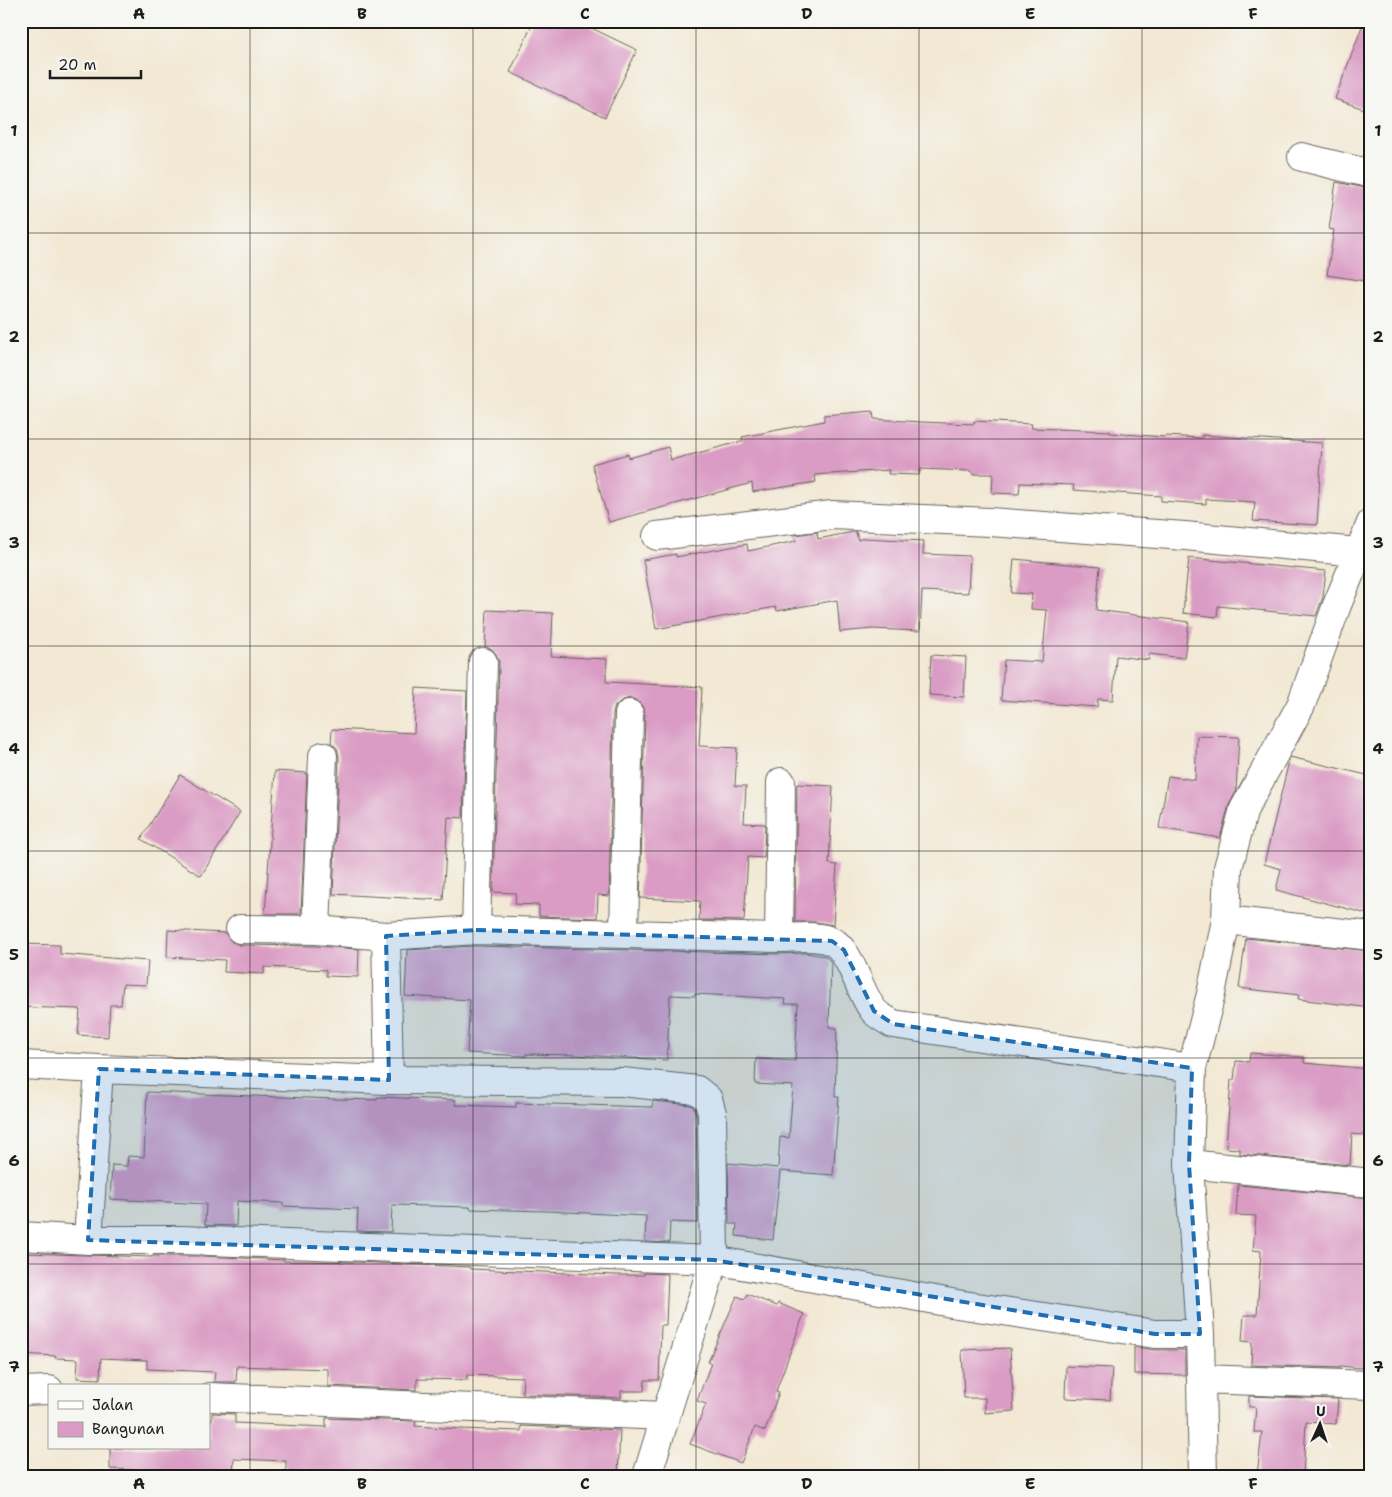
<svg xmlns="http://www.w3.org/2000/svg" width="1392" height="1497" font-family="'Shantell Sans',sans-serif">
<rect width="100%" height="100%" fill="#f6f6f2"/>
<filter id="ink" filterUnits="userSpaceOnUse"><feTurbulence type="fractalNoise" baseFrequency=".02" numOctaves="2"/><feDisplacementMap in="SourceGraphic" scale="10" xChannelSelector="R" yChannelSelector="G"/><feConvolveMatrix kernelMatrix="1 2 1 2 8 2 1 2 1" color-interpolation-filters="sRGB"/></filter>
<filter id="wash" filterUnits="userSpaceOnUse"><feTurbulence type="fractalNoise" baseFrequency=".0096" numOctaves="4" result="noise"/><feDisplacementMap in="SourceGraphic" scale="20" xChannelSelector="R" yChannelSelector="G"/><feGaussianBlur stdDeviation="1.12" result="paint"/><feColorMatrix in="noise" values="0 0 0 0 0 0 0 0 0 0 0 0 0 0 0 0 0 1.4 0 .05"/><feComposite in="paint" operator="in"/></filter>
<g filter="url(#wash)">
<rect width="100%" height="100%" fill="#f2e8d3"/>
<g id="blocks">
<!-- building -->
<path fill="#da9bc4" d="M 534,21 L 577,21 L 637,50 L 605,117 L 510,72 Z
M 1364,21 L 1371,21 L 1371,91 L 1364,109 L 1335,99 Z
M 1336,182 L 1371,189 L 1371,282 L 1327,275 L 1334,230 L 1329,229 Z
M 873,411 L 874,419 L 922,422 L 974,424 L 974,421 L 1032,424 L 1031,428 L 1110,431 L 1110,433 L 1165,437 L 1165,436 L 1202,438 L 1202,435 L 1322,443 L 1317,525 L 1253,521 L 1255,502 L 1206,499 L 1206,504 L 1161,501 L 1161,496 L 1073,490 L 1074,485 L 1020,483 L 1019,494 L 992,493 L 993,474 L 972,474 L 972,471 L 920,469 L 919,475 L 888,474 L 889,470 L 815,475 L 816,482 L 753,492 L 752,483 L 609,522 L 592,464 L 628,454 L 629,458 L 668,447 L 671,460 L 743,441 L 742,437 L 824,421 L 824,415 Z
M 817,532 L 818,539 L 853,532 L 856,532 L 858,540 L 864,538 L 924,541 L 923,554 L 970,556 L 968,593 L 922,591 L 920,631 L 872,629 L 840,632 L 837,600 L 777,611 L 776,607 L 656,629 L 643,560 L 676,554 L 676,557 L 747,544 L 748,551 L 796,541 L 794,535 Z
M 1189,558 L 1326,571 L 1323,597 L 1316,616 L 1218,606 L 1217,617 L 1183,613 Z
M 1014,559 L 1100,567 L 1096,610 L 1189,622 L 1184,658 L 1149,654 L 1149,660 L 1116,656 L 1113,700 L 1098,699 L 1097,707 L 1001,700 L 1004,660 L 1042,662 L 1047,610 L 1031,609 L 1032,594 L 1011,593 Z
M 487,610 L 553,613 L 551,656 L 607,659 L 606,682 L 702,687 L 699,746 L 737,748 L 735,786 L 746,786 L 744,823 L 765,824 L 764,858 L 748,857 L 744,921 L 699,920 L 700,901 L 640,898 L 645,714 L 642,706 L 638,701 L 630,698 L 621,701 L 615,706 L 613,714 L 609,896 L 598,895 L 597,918 L 539,916 L 539,905 L 515,904 L 516,893 L 493,892 L 499,662 L 496,654 L 492,649 L 485,647 Z
M 931,655 L 966,657 L 964,697 L 929,695 Z
M 416,688 L 467,691 L 463,818 L 448,817 L 443,900 L 333,894 L 339,757 L 337,748 L 331,743 L 332,729 L 414,733 Z
M 1197,736 L 1239,737 L 1236,792 L 1229,805 L 1220,838 L 1159,828 L 1168,776 L 1195,780 Z
M 1290,757 L 1371,776 L 1371,915 L 1276,890 L 1281,869 L 1264,864 Z
M 275,771 L 307,773 L 301,914 L 265,914 Z
M 180,775 L 240,812 L 201,876 L 141,839 Z
M 797,784 L 833,786 L 829,864 L 837,865 L 833,925 L 815,922 L 795,922 Z
M 168,930 L 225,933 L 232,942 L 240,945 L 315,946 L 359,949 L 358,977 L 326,976 L 326,970 L 264,967 L 264,974 L 224,972 L 225,960 L 167,957 Z
M 1246,938 L 1371,951 L 1371,1008 L 1298,999 L 1299,995 L 1239,988 Z
M 21,944 L 60,945 L 60,954 L 148,961 L 146,985 L 123,984 L 121,1005 L 110,1005 L 108,1037 L 78,1035 L 80,1009 L 21,1007 Z
M 476,946 L 779,954 L 806,953 L 825,956 L 831,962 L 829,1027 L 837,1028 L 835,1097 L 839,1097 L 833,1175 L 780,1171 L 773,1240 L 736,1236 L 737,1224 L 729,1224 L 728,1163 L 778,1168 L 780,1137 L 789,1138 L 793,1086 L 755,1084 L 756,1059 L 795,1061 L 798,1004 L 785,1004 L 786,999 L 695,994 L 695,996 L 670,995 L 667,1060 L 577,1055 L 526,1054 L 526,1056 L 467,1053 L 470,1000 L 405,996 L 407,950 Z
M 1250,1053 L 1304,1057 L 1304,1063 L 1371,1069 L 1371,1136 L 1352,1134 L 1350,1165 L 1240,1154 L 1240,1149 L 1226,1148 L 1231,1080 L 1234,1080 L 1236,1061 L 1249,1062 Z
M 147,1092 L 335,1099 L 377,1100 L 377,1097 L 456,1100 L 455,1105 L 516,1107 L 516,1103 L 652,1107 L 653,1101 L 691,1105 L 694,1108 L 696,1115 L 698,1223 L 670,1222 L 669,1243 L 645,1242 L 646,1216 L 547,1211 L 470,1209 L 470,1207 L 392,1205 L 391,1232 L 357,1231 L 358,1209 L 283,1206 L 283,1203 L 237,1201 L 236,1226 L 205,1225 L 206,1204 L 110,1199 L 112,1165 L 127,1166 L 128,1156 L 144,1157 Z
M 1238,1185 L 1371,1198 L 1371,1369 L 1340,1366 L 1340,1368 L 1251,1365 L 1252,1342 L 1242,1341 L 1244,1315 L 1257,1315 L 1261,1251 L 1253,1250 L 1256,1216 L 1236,1215 Z
M 21,1253 L 152,1257 L 152,1256 L 203,1256 L 284,1260 L 284,1261 L 356,1262 L 470,1267 L 470,1269 L 616,1275 L 644,1275 L 644,1273 L 668,1274 L 666,1325 L 661,1325 L 659,1380 L 645,1380 L 644,1391 L 621,1391 L 621,1398 L 522,1394 L 523,1377 L 467,1375 L 467,1380 L 417,1379 L 417,1390 L 328,1386 L 328,1369 L 237,1366 L 236,1382 L 214,1382 L 215,1372 L 147,1369 L 147,1360 L 101,1358 L 100,1379 L 77,1378 L 78,1359 L 55,1358 L 56,1356 L 21,1354 Z
M 747,1294 L 777,1306 L 778,1303 L 804,1314 L 776,1391 L 779,1392 L 765,1431 L 755,1427 L 741,1463 L 690,1444 L 706,1404 L 697,1401 L 711,1363 L 708,1362 L 737,1296 L 745,1299 Z
M 1134,1347 L 1155,1350 L 1185,1350 L 1185,1375 L 1134,1374 Z
M 1010,1348 L 1014,1411 L 985,1413 L 985,1398 L 964,1398 L 962,1350 Z
M 1066,1366 L 1112,1368 L 1110,1400 L 1065,1398 Z
M 1249,1396 L 1338,1399 L 1336,1424 L 1306,1422 L 1303,1476 L 1257,1476 L 1262,1432 L 1254,1432 L 1256,1407 L 1249,1407 Z
M 212,1413 L 235,1414 L 235,1423 L 326,1427 L 326,1418 L 416,1421 L 415,1426 L 460,1429 L 521,1431 L 521,1426 L 620,1430 L 618,1476 L 325,1475 L 325,1474 L 286,1472 L 286,1461 L 234,1459 L 233,1474 L 110,1469 L 110,1448 L 209,1448 L 209,1420 L 212,1420 Z"/>
</g>
</g>
<g filter="url(#ink)">
<use href="#blocks" fill-opacity="0" stroke="#67635c" stroke-width="1"/>
<g fill="none" stroke-linecap="round" stroke-linejoin="round">
<defs>
<path id="minor" d="M 1302,157 L 1371,174
M 657,536 L 832,515 L 990,522 L 1185,536 L 1358,552
M 1226,920 L 1371,936
M 240,929 L 316,930 L 386,936 L 476,930 L 779,938 C 795,938 818,934 833,942 C 851,951 859,993 874,1011 C 878,1016 887,1020 893,1024 L 1192,1068
M 316,930 L 323,756
M 476,930 L 483,662
M 624,934 L 629,714
M 386,936 L 389,1080
M 779,938 L 781,782
M 21,1065 L 99,1069
M 1189,1164 L 1371,1183
M 21,1236 L 88,1240 L 181,1240 L 714,1260 L 957,1304 L 1155,1334 L 1200,1334
M 88,1240 L 99,1069 L 389,1080 L 622,1082 L 697,1090 L 708,1099 L 712,1113 L 714,1260 L 647,1476
M 1201,1379 L 1371,1385
M 21,1391 L 49,1390
M 209,1397 L 666,1416
M 1203,1476 L 1200,1334 L 1189,1164 L 1192,1068 L 1211,994 L 1226,920 L 1228,868 L 1244,809 L 1301,705 L 1337,605 L 1371,523"/>
</defs>
<!-- minor casing -->
<use href="#minor" stroke="#67635c" stroke-width="30"/>
<!-- minor -->
<use href="#minor" stroke="#fff" stroke-width="28"/>
</g>
</g>
<!-- marked area -->
<path fill="#1f6fb2" fill-opacity="0.2" stroke="#1f6fb2" stroke-width="4" stroke-dasharray="10 6" stroke-linejoin="round" d="M 476,930 L 832,941 L 844,950 L 874,1011 L 893,1024 L 1192,1068 L 1189,1164 L 1200,1334 L 1155,1334 L 714,1260 L 88,1240 L 99,1069 L 389,1080 L 386,936 Z"/>
<!-- grid -->
<path fill="none" stroke="#1c1c1c" stroke-width="1" stroke-opacity="0.55" d="M 250,21 L 250,1476M 473,21 L 473,1476M 696,21 L 696,1476M 919,21 L 919,1476M 1142,21 L 1142,1476M 21,233 L 1371,233M 21,439 L 1371,439M 21,646 L 1371,646M 21,851 L 1371,851M 21,1058 L 1371,1058M 21,1264 L 1371,1264"/>
<!-- margin -->
<rect width="1392" height="1497" fill="none" stroke="#f6f6f2" stroke-width="55"/>
<!-- legend -->
<rect x="48" y="1384" width="162" height="65" fill="#f6f6f2" stroke="#9f9f9c"/>
<rect x="58" y="1401" width="25" height="8" fill="#ffffff" stroke="#9f9f9c"/>
<text x="92" y="1410" font-size="15" fill="#1c1c1c">Jalan</text>
<rect x="58" y="1422" width="25" height="15" fill="#da9bc4" stroke="#9f9f9c"/>
<text x="92" y="1434" font-size="15" fill="#1c1c1c">Bangunan</text>
<!-- north arrow -->
<g transform="translate(1320 1424) rotate(3)" stroke="#f6f6f2" stroke-width="4" paint-order="stroke">
<path d="M0-4L9 19L0 12L-9 19Z" fill="#1c1c1c"/>
<text y="-8" font-size="14" font-weight="bold" text-anchor="middle" fill="#1c1c1c">U</text>
</g>
<!-- scale -->
<path d="M50 70v8h91v-8" fill="none" stroke="#1c1c1c" stroke-width="2.5"/>
<text x="58" y="70" font-size="15" fill="#1c1c1c" stroke="#f6f6f2" stroke-width="4" paint-order="stroke">20 m</text>
<rect x="28" y="28" width="1336" height="1442" fill="none" stroke="#1c1c1c" stroke-width="2"/>
<g font-size="16" text-anchor="middle" font-weight="bold" fill="#1c1c1c">
<text x="139" y="19">A</text>
<text x="362" y="19">B</text>
<text x="585" y="19">C</text>
<text x="807" y="19">D</text>
<text x="1030" y="19">E</text>
<text x="1253" y="19">F</text>
<text x="14" y="136">1</text>
<text x="1378" y="136">1</text>
<text x="14" y="342">2</text>
<text x="1378" y="342">2</text>
<text x="14" y="548">3</text>
<text x="1378" y="548">3</text>
<text x="14" y="754">4</text>
<text x="1378" y="754">4</text>
<text x="14" y="960">5</text>
<text x="1378" y="960">5</text>
<text x="14" y="1166">6</text>
<text x="1378" y="1166">6</text>
<text x="14" y="1372">7</text>
<text x="1378" y="1372">7</text>
<text x="139" y="1489">A</text>
<text x="362" y="1489">B</text>
<text x="585" y="1489">C</text>
<text x="807" y="1489">D</text>
<text x="1030" y="1489">E</text>
<text x="1253" y="1489">F</text>
</g>
</svg>
